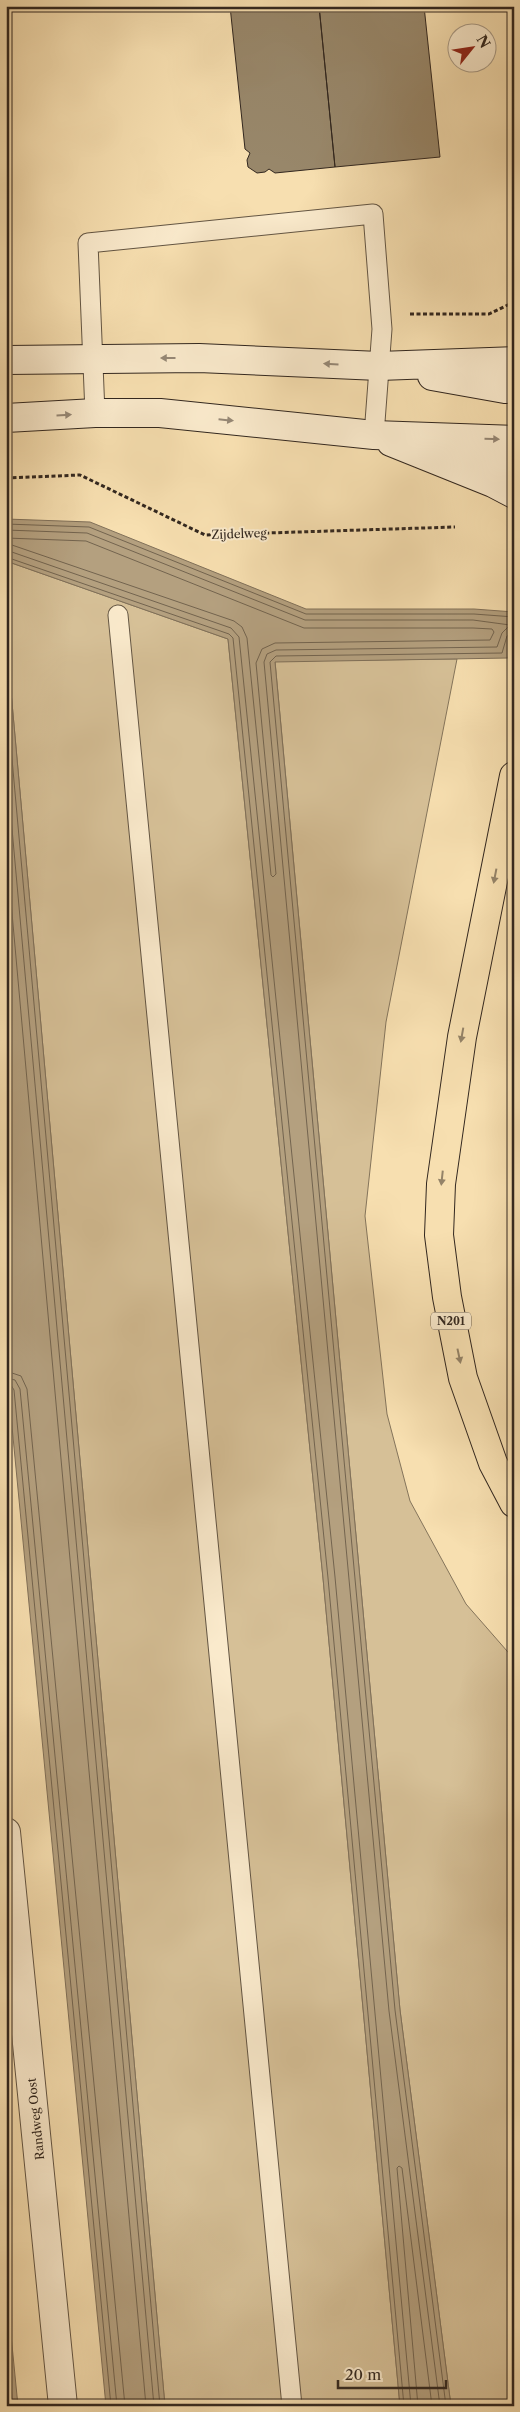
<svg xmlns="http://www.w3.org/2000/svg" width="520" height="2412" font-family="'Libre Caslon Text',serif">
<rect width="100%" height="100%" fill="#f7dfb0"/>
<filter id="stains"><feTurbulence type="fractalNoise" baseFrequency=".004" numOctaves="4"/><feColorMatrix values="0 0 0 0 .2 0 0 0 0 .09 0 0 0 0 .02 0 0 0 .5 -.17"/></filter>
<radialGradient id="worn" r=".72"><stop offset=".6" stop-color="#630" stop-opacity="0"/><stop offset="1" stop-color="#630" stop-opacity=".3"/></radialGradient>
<!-- green -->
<path fill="#d6c097" stroke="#84745b" d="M 6,561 L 228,639 L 323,1578 L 400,2406 L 165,2406 L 6,636 Z
M 457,659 L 386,1022 L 365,1216 L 387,1414 L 410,1501 L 466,1604 L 514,1659 L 514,2406 L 451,2406 L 400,2010 L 275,661 Z"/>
<!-- water -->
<path fill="#b4a07f" stroke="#807059" d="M 6,519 L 90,522 L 306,609 L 474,609 L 514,612 L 514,626 L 508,658 L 275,662 L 400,2010 L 451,2406 L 400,2406 L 323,1578 L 228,639 L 6,561 Z
M 6,636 L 165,2406 L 106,2406 L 6,1364 Z
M 6,2284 L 18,2406 L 6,2406 Z"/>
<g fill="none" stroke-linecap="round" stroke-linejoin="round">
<!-- shore -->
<path stroke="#73644f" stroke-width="1" d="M 6,524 L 89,527 L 306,614 L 474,614 L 514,617
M 6,530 L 87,533 L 305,620 L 473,620 L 510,625 L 502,633 L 497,647 L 276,650 L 267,654 L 264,662 L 389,2011 L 440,2406
M 6,538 L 86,541 L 304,628 L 473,628 L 492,629 L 494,632 L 490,640 L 275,643 L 262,649 L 256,663 L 276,874 L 273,877 L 271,875 L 247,638 L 242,627 L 234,621 L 6,543
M 6,550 L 231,628 L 239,637 L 335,1577 L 411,2406
M 6,557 L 229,634 L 233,638 L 328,1578 L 404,2406
M 6,692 L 160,2406
M 6,762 L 154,2406
M 6,846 L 146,2406
M 6,1371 L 21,1376 L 27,1389 L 125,2406
M 6,1378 L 15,1380 L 20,1389 L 117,2406
M 6,1384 L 11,1385 L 14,1390 L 111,2406
M 6,2338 L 13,2406
M 418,2406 L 397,2168 L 399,2166 L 402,2168 L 432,2406
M 446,2406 L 395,2010 L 270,662 L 276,656 L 502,653 L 507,636 L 514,633"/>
</g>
<!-- building -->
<path fill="#98876a" stroke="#32271f" d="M 230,6 L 319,6 L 335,167 L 275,173 L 269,169 L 265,172 L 257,173 L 248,167 L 247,160 L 250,153 L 245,149 Z
M 319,6 L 424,6 L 440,157 L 335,167 Z"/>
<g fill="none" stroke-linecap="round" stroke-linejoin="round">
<defs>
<path id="service" d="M 95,413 L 88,243 L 373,214 L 382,329 L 374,435
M 118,615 L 292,2406"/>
<path id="tertiary" d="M 6,1832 L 63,2406"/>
<path id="secondary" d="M 6,360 L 199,358 L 379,366 L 514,361
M 432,376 L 505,389 L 514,388
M 6,418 L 95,413 L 160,413 L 374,435 L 514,440
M 391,442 L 493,483 L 514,494
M 458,455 L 514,467"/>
<path id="trunk" d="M 514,776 L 462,1037 L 441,1184 L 439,1235 L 447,1297 L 463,1378 L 493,1463 L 514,1503"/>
</defs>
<!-- service casing -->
<use href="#service" stroke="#635543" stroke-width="21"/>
<!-- tertiary casing -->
<use href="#tertiary" stroke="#635543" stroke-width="30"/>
<!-- secondary casing -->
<use href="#secondary" stroke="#32271f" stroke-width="30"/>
<!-- trunk casing -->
<use href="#trunk" stroke="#32271f" stroke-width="30"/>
<!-- path -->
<path stroke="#32271f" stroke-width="3" stroke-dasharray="4 2.5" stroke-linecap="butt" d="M 410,314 L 489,314 L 514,302
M 6,478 L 80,475 L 205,535 L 455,527"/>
<!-- service -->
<use href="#service" stroke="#faeacc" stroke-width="19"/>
<!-- tertiary -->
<use href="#tertiary" stroke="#faeacc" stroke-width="28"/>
<!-- secondary -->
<use href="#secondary" stroke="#faeacc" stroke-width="28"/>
<!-- trunk -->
<use href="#trunk" stroke="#f7dfb0" stroke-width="28"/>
</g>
<!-- one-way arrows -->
<defs><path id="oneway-solid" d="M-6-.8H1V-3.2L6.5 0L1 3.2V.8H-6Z" transform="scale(1.25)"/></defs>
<g fill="#968876">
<use href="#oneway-solid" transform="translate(168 358) rotate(-180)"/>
<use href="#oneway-solid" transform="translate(331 364) rotate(-177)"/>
<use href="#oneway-solid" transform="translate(64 415) rotate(-3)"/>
<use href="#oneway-solid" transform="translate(226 420) rotate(6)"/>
<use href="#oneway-solid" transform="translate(492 439) rotate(2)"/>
</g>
<g fill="#948368">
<use href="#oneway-solid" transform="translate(495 876) rotate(101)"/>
<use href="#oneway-solid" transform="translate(462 1035) rotate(100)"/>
<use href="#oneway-solid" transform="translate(442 1178) rotate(96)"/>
<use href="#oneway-solid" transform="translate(459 1356) rotate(78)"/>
</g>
<g text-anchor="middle" stroke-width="4" stroke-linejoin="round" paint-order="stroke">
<!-- shield labels -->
<rect fill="#faeacc" stroke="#6e6253" stroke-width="1" x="431" y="1312.5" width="40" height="17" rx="4"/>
<g font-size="11" font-weight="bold" fill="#32271f">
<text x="451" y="1325">N201</text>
</g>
<!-- street labels -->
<g font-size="12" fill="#32271f" stroke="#faeacc">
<text transform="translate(239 534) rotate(-2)" y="4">Zijdelweg</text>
<text transform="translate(36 2119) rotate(-96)" y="4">Randweg Oost</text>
</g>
</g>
<!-- margin -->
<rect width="520" height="2412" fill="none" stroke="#f7dfb0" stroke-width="25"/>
<rect x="8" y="8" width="505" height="2397" fill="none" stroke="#32271f" stroke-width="2.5"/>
<rect x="12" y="12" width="495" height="2387" fill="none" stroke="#32271f"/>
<!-- north arrow -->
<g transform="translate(472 48) rotate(60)"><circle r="24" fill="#faeacc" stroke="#aa9c87"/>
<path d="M0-4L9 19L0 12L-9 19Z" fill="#8f2418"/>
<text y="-8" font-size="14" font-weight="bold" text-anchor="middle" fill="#32271f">N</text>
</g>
<!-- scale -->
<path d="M338 2380v8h108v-8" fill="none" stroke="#32271f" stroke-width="2.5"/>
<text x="345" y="2380" font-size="15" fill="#32271f" stroke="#faeacc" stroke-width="4" paint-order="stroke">20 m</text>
<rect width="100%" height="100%" filter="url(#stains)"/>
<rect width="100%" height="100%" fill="url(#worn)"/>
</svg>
